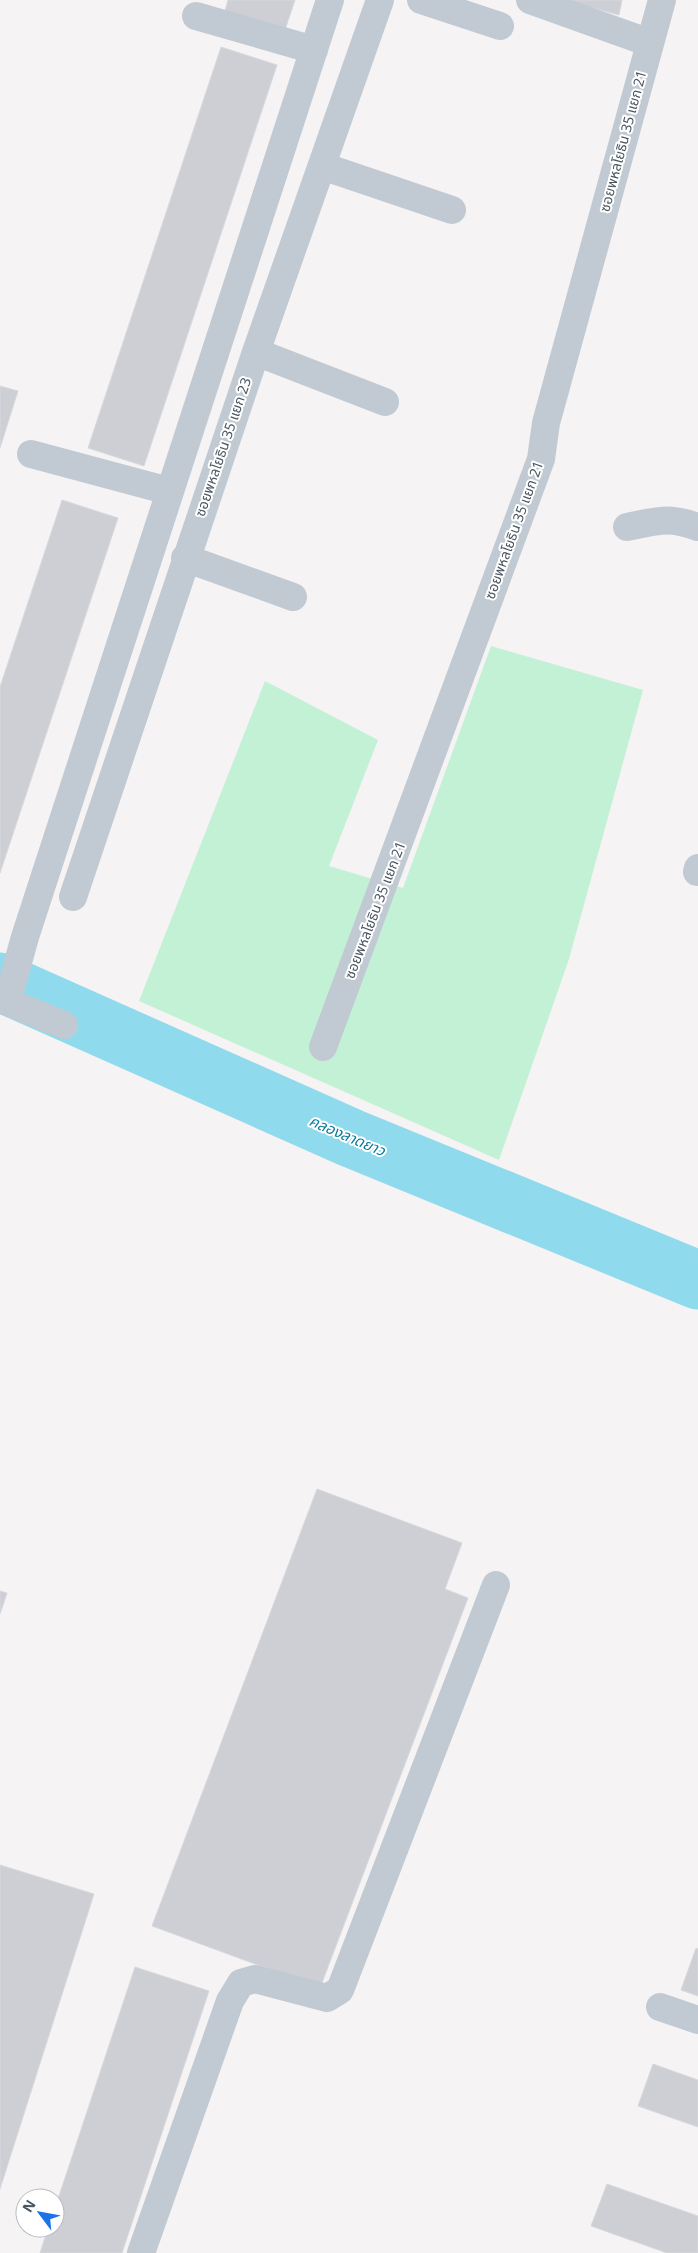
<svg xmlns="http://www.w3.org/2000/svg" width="698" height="2253" font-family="'Noto Sans','Noto Sans Thai',sans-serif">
<rect width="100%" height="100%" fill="#f5f3f3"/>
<!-- green -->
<path fill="#c3f1d5" d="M 491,646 L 643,690 L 569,959 L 499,1160 L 139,1001 L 265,681 L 378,740 L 329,866 L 403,888 Z"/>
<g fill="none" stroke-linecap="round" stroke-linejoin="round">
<!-- river -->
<path stroke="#90daee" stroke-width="59" d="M 0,982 L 351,1138 L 698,1280"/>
</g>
<!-- building -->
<path fill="#cdcfd5" stroke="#d7d9de" d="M 228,0 L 295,0 L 285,30 L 225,11 Z
M 563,0 L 622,0 L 619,15 Z
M 221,47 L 277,65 L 144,466 L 88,448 Z
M 0,386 L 18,391 L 0,448 Z
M 62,500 L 118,518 L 0,873 L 0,687 Z
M 317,1489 L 462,1543 L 445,1589 L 468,1598 L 320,1988 L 152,1926 Z
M 0,1591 L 7,1593 L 0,1614 Z
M 0,1865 L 94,1894 L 0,2189 Z
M 696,1948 L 698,1949 L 698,1996 L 681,1990 Z
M 135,1967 L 209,1991 L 122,2253 L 40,2253 L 48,2228 L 55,2228 L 55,2208 Z
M 653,2064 L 698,2080 L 698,2127 L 638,2106 Z
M 607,2184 L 698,2216 L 698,2253 L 667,2253 L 591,2226 Z"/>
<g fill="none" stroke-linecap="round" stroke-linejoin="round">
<!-- minor -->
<path stroke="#c1cad2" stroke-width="28" d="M 421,0 L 500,26
M 530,0 L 650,43
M 196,16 L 314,50
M 322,166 L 452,210
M 256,352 L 385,402
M 31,454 L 169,491
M 627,527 C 657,521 668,516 698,527
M 185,558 L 293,597
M 697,872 L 698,868
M 73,897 L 256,352 L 380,0
M 0,999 L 64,1025
M 7,1002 L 25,937 L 330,0
M 323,1047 L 541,459 L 546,423 L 662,0
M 660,2007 L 698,2020
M 141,2253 L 230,2001 L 241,1983 L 255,1979 L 327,1998 L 340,1990 L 496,1585"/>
</g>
<g text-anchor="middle" stroke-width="4" stroke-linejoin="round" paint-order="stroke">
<!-- street labels -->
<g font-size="14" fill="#4a5661" stroke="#fff">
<text transform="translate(623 141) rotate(-75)" y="5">ซอยพหลโยธิน 35 แยก 21</text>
<text transform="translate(223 447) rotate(-71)" y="5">ซอยพหลโยธิน 35 แยก 23</text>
<text transform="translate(514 530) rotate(-70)" y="5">ซอยพหลโยธิน 35 แยก 21</text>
<text transform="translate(375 910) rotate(-69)" y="5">ซอยพหลโยธิน 35 แยก 21</text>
</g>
<!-- water labels -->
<g font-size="15" font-style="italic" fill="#0c7c9b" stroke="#fff">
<text transform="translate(347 1136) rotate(23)" y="5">คลองลาดยาว</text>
</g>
</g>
<!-- north arrow -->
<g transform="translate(40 2213) rotate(302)"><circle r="24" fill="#ffffff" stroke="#b7bbc0"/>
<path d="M0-4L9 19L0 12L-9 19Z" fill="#1a73e8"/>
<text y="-8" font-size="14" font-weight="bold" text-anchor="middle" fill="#4a5661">N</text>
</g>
</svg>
